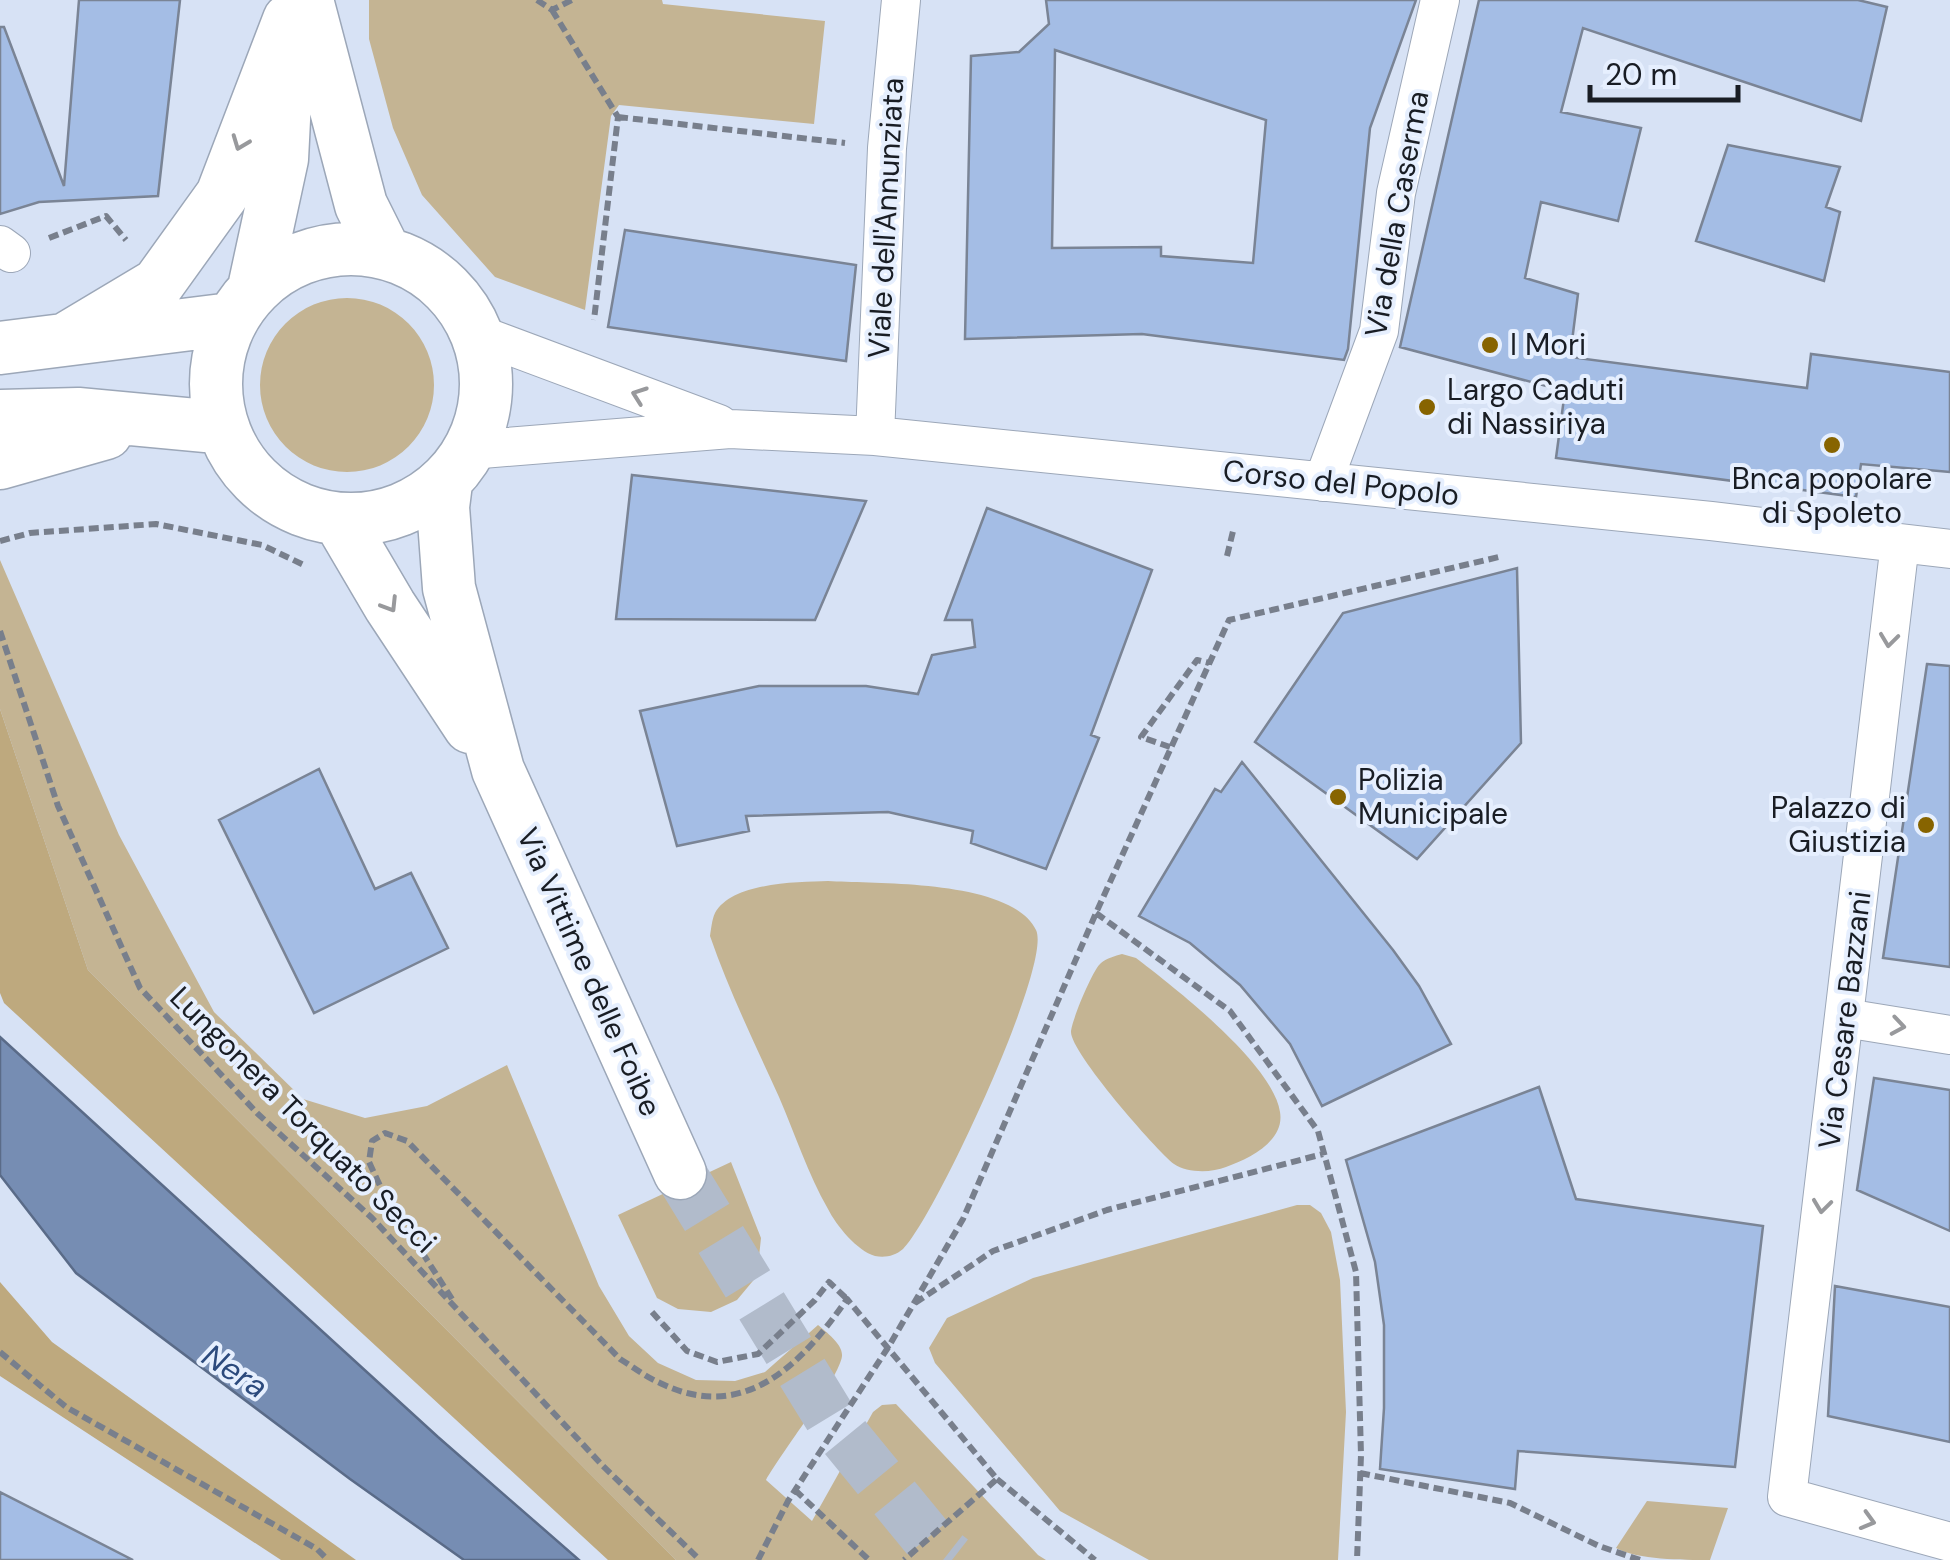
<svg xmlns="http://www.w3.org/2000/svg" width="1950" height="1560" font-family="'DM Sans',sans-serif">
<rect width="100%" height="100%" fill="#d7e2f5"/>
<!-- green -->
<path fill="#c4b493" d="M 369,0 L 662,0 L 663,4 L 825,21 L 814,124 L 619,105 L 611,116 L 585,310 L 495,277 L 422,195 L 393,128 L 369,39 Z
M260 385a87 87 0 1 1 174 0a87 87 0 1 1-174 0Z
M 0,560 L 119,835 L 214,1012 L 303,1099 L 365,1118 L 427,1106 L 507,1065 L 599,1286 L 629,1336 L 658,1363 L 696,1380 L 735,1381 L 765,1372 L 818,1325 C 826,1332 843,1344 842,1356 C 840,1377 779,1456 766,1480 L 812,1521 L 873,1412 L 882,1405 L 896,1404 L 1038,1555 L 1046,1560 L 676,1560 L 88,970 L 0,709 Z
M 828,881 C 877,884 1011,879 1036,930 C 1053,964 934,1219 903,1249 C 895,1256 885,1258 875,1256 C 857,1251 836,1225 828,1209 C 808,1174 795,1134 779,1097 C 755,1044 729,991 710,936 C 711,930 712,919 715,913 C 732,882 798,882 828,881 Z
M 1122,954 L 1136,958 C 1174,987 1273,1064 1280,1112 C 1285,1141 1249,1159 1226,1167 C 1211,1173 1187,1173 1174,1164 C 1156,1150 1071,1053 1071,1032 C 1071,1022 1093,969 1101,963 C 1107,958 1115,956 1122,954 Z
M 731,1162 L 761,1238 L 757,1276 L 737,1300 L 711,1312 L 678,1309 L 657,1298 L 618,1215 Z
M 1297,1205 L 1310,1205 L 1321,1213 L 1331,1232 L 1340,1280 L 1346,1412 L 1338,1560 L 1149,1560 L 1060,1511 L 935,1363 L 929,1348 L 947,1318 L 1033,1278 Z
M 1647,1501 L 1728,1508 L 1710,1560 C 1682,1560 1638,1560 1616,1548 Z"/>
<!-- forest -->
<path fill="#bea97e" d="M 0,709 L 88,970 L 676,1560 L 608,1560 L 4,1003 L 0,993 Z
M 0,1282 L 52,1342 L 356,1560 L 281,1560 L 0,1376 Z"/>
<!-- water -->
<path fill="#768db3" stroke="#5a6b88" stroke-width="2.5" d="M 0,1037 L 438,1437 L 579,1560 L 464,1560 L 350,1479 L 76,1273 L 0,1175 Z"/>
<!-- building -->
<path fill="#a4bde5" stroke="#7a8495" stroke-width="2.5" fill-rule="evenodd" d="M 79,0 L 180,0 L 158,196 L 39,202 L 0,214 L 0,27 L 4,27 L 64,186 Z
M 1046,0 L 1416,0 L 1370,128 L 1348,349 L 1344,360 L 1142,334 L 965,339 L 971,56 L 1019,52 L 1049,24 ZM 1055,50 L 1266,120 L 1253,263 L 1161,256 L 1161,247 L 1052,248 Z
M 1479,0 L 1858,0 L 1887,7 L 1861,121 L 1583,28 L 1561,112 L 1641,128 L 1618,221 L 1541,202 L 1525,278 L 1578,294 L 1570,357 L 1807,388 L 1811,354 L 1950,372 L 1950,472 L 1861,464 L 1856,497 L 1556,458 L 1565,391 L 1400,347 Z
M 1728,145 L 1840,167 L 1826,207 L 1840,212 L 1824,281 L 1696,241 Z
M 625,230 L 856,265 L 846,361 L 608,327 Z
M 632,475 L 866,501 L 815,620 L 616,619 Z
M 987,508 L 1152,570 L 1091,735 L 1099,738 L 1046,869 L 971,843 L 973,831 L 888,812 L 746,816 L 749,831 L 677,846 L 640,711 L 759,686 L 866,686 L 918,694 L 932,655 L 975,647 L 972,620 L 945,620 Z
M 1517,568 L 1521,743 L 1417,859 L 1255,742 L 1343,613 Z
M 1927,664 L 1950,666 L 1950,967 L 1883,958 Z
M 1242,762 L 1393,950 L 1419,986 L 1451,1044 L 1322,1106 L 1290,1044 L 1240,985 L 1190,943 L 1139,916 L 1215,789 L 1221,792 Z
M 319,769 L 375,889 L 411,873 L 448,948 L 314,1013 L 219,820 Z
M 1874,1078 L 1950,1090 L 1950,1231 L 1857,1190 Z
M 1539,1087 L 1576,1199 L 1763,1226 L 1735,1467 L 1518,1451 L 1515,1489 L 1380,1469 L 1384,1408 L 1384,1325 L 1375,1262 L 1346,1160 Z
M 1835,1286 L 1950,1307 L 1950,1442 L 1828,1416 Z
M 0,1492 L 133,1560 L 0,1560 Z"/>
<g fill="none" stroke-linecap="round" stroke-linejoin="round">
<!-- secondary-tunnel -->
<path stroke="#b1bbcb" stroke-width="52" stroke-dasharray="52 26" stroke-linecap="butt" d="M 680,1173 L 834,1424 L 934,1546 L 952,1560"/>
<defs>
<path id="street" d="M 0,245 L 11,253
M 478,334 L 719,424
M 875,436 L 887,148 L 901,0
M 470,450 L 730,429 L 875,436 L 1711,521 L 1950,549
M 1323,482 L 1379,331 L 1396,193 L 1440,0
M 1900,543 L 1787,1497 L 1950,1542
M 1845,1018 L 1950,1035"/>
<path id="secondary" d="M 307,0 L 361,205 L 385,253
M216 384a135 135 0 1 1 270 0a135 135 0 1 1-270 0Z
M 254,288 L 282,159 L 287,61
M 66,339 L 158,284 L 222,195 L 289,20
M 0,348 L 231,319
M 0,416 L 78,414 L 206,426 L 221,424
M 0,463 L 106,433
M 446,483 L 443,507 L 449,588 L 498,770 L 680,1173
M 340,521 L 390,606 L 470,727"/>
</defs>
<!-- street casing -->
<use href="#street" stroke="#9ca7b8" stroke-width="40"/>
<!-- secondary casing -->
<use href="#secondary" stroke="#9ca7b8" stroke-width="55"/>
<!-- path -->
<path stroke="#787f8c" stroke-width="6" stroke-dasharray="10 5" stroke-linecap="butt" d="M 537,0 L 552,10 L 572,0
M 552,10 L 618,117 L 594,320
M 618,117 L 845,143
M 49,238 L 106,216 L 126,240
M 0,541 L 30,533 L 156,524 L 262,545 L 306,566
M 1227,556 L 1234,527
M 0,631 L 58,806 L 140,988 L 258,1114 L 372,1218 L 603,1466 L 700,1560
M 1170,747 L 1141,737 L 1197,660 L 1209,663
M 1096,913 L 1230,1011 L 1318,1131 L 1356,1272 L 1361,1455 L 1357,1560
M 452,1299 L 381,1188 L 369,1162 L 372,1141 L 385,1133 L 407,1141 L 620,1359 C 633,1367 646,1377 660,1383 C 745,1424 802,1364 847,1299 L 997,1479 L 904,1560
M 915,1303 L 993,1251 L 1107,1210 L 1323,1154
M 652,1312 L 687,1351 L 717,1362 L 758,1354 L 815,1300 L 829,1282 L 847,1299
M 0,1352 L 66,1407 L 317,1549 L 328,1560
M 1360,1473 L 1510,1503 L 1599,1546 L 1640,1560
M 997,1479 L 1095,1560
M 795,1490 L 869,1560
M 758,1560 L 788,1501 L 889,1346 L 963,1219 L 1096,913 L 1229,620 L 1499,557"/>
<!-- street -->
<use href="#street" stroke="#fff" stroke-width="38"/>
<!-- secondary -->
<use href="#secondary" stroke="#fff" stroke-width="52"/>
</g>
<!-- one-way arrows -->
<defs><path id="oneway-chevron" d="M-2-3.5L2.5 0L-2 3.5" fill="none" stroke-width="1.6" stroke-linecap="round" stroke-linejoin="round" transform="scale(2.5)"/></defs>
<g stroke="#98999c">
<use href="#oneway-chevron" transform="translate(240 143) rotate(111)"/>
<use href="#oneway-chevron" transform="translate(639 395) rotate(-160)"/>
<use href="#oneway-chevron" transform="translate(390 605) rotate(58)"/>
<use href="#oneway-chevron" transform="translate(1889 640) rotate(97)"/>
<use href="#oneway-chevron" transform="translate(1898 1026) rotate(9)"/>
<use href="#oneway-chevron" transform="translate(1822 1206) rotate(97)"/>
<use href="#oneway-chevron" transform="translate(1868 1521) rotate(16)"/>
</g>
<!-- markers -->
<g fill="#876400" stroke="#e6effe" stroke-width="4">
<circle cx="1490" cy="345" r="10"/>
<circle cx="1427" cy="407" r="10"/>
<circle cx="1832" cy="445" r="10"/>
<circle cx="1338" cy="797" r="10"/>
<circle cx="1926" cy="825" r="10"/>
</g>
<g text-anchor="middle" stroke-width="8" stroke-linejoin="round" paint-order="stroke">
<!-- street labels -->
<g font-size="30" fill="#191d24" stroke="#e6effe">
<text transform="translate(1397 214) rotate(-80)" y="10">Via della Caserma</text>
<text transform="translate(886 218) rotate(-87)" y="10">Viale dell'Annunziata</text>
<text transform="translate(1341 483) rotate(6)" y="10">Corso del Popolo</text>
<text transform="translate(589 972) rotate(66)" y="10">Via Vittime delle Foibe</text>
<text transform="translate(1845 1020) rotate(-83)" y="10">Via Cesare Bazzani</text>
<text transform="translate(303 1120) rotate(45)" y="10">Lungonera Torquato Secci</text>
</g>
<!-- poi labels -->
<g font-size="30" fill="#191d24" stroke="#e6effe" text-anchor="start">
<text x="1510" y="355">I Mori</text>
<text x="1447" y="400">Largo Caduti<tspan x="1447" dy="34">di Nassiriya</tspan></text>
<text x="1832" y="489" text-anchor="middle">Bnca popolare<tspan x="1832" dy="34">di Spoleto</tspan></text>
<text x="1358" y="790">Polizia<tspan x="1358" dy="34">Municipale</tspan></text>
<text x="1906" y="818" text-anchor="end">Palazzo di<tspan x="1906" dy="34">Giustizia</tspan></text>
</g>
<!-- water labels -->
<g font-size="32" font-style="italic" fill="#2c4a7d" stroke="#e6effe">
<text transform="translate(235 1371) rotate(33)" y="11">Nera</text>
</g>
</g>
<!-- scale -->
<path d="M1590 85v15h148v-15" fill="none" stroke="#191d24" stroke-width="5"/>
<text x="1605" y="85" font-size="30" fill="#191d24" stroke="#e6effe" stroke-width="8" paint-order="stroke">20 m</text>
</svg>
